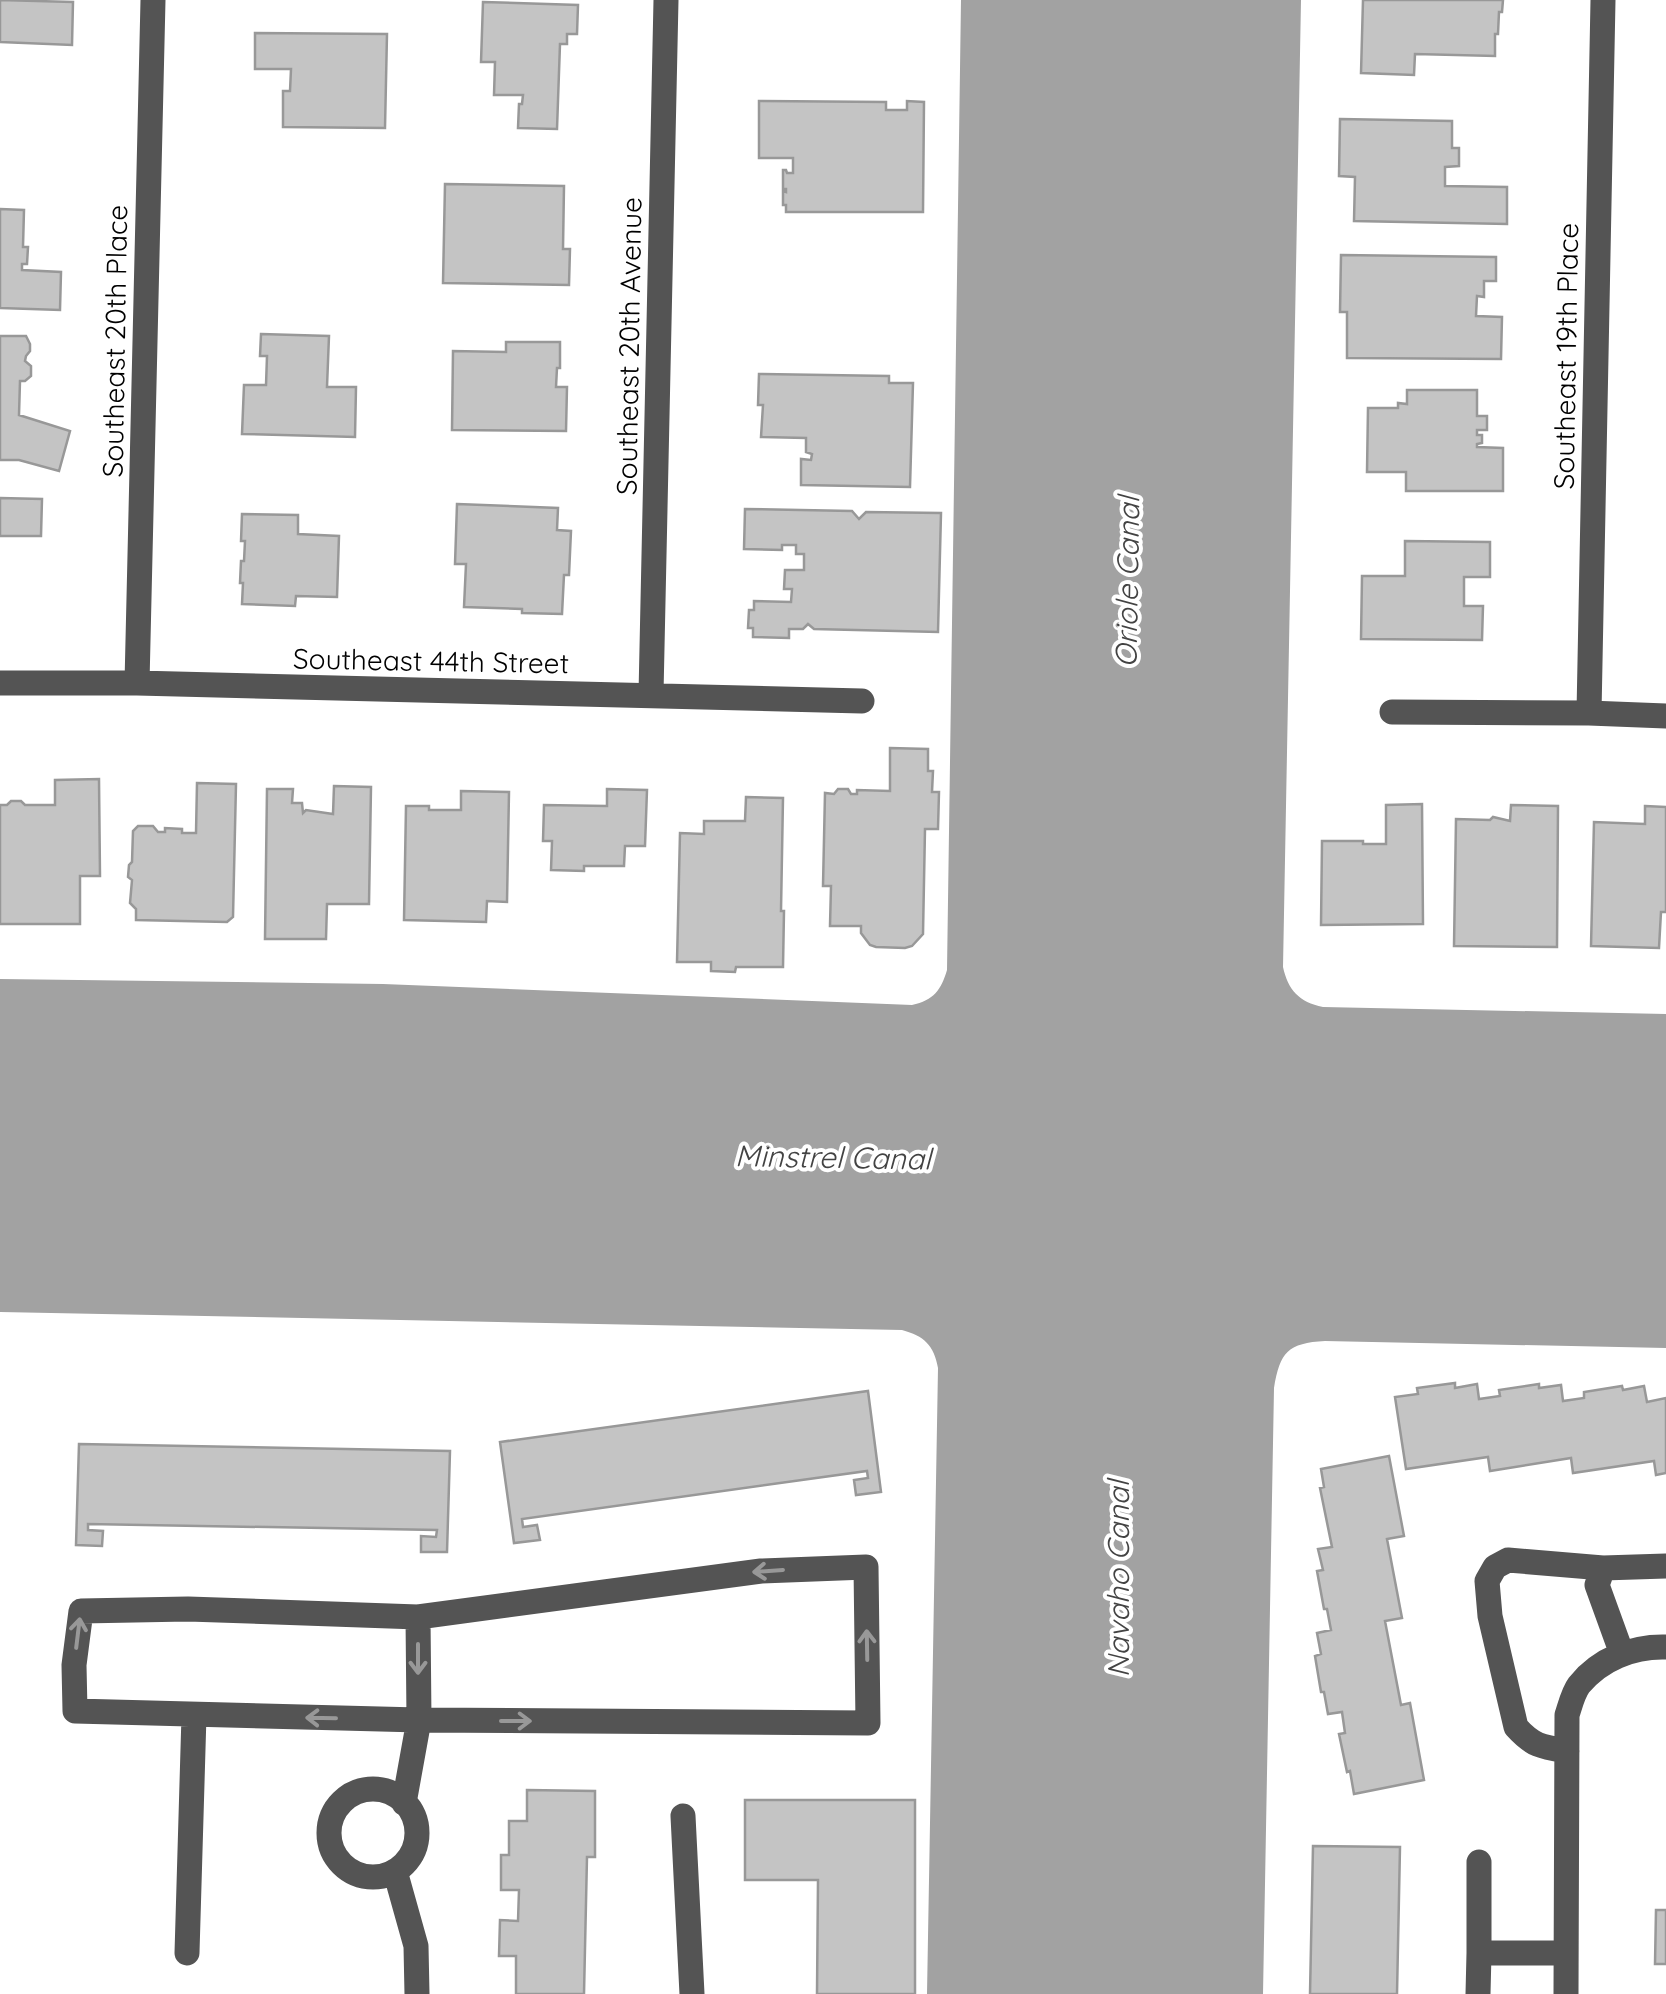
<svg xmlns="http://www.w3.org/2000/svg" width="1666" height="1994" font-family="Quicksand,sans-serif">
<rect width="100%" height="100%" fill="#fff"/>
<!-- water -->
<path fill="#a2a2a2" d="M 961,0 L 1301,0 L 1283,967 C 1288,990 1299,1002 1323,1007 L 1666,1014 L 1666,1348 L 1325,1341 C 1288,1343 1280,1352 1274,1388 L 1263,1994 L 927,1994 L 938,1368 C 934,1345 924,1336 902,1330 L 0,1312 L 0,979 L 383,984 L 912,1005 C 934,1000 941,990 947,970 Z"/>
<!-- building -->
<path fill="#c4c4c4" stroke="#989898" stroke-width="2.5" d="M 0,0 L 73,2 L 72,45 L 0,42 Z
M 1363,0 L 1503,0 L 1502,12 L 1499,12 L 1498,34 L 1495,34 L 1495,56 L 1415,54 L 1414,75 L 1361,73 Z
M 483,2 L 578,5 L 577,34 L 567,34 L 567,44 L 560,44 L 557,129 L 518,128 L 519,104 L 522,104 L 523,95 L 494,95 L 495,62 L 481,62 Z
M 255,33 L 387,34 L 385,128 L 283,127 L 283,91 L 290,91 L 291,69 L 255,69 Z
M 759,101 L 886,102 L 886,110 L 907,110 L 907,101 L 924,102 L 923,212 L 786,212 L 786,205 L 783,205 L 783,191 L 786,192 L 786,189 L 783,189 L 783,170 L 786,170 L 787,173 L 793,173 L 793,158 L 759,158 Z
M 1340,119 L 1452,121 L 1452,148 L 1459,148 L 1459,166 L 1445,167 L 1445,186 L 1507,187 L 1507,224 L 1354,221 L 1355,177 L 1339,176 Z
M 445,184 L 564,186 L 563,249 L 570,249 L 569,285 L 443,283 Z
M 0,209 L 24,210 L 23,247 L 28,247 L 27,264 L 22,264 L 22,270 L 61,272 L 60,310 L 0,308 Z
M 1341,255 L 1496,257 L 1496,281 L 1484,281 L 1484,297 L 1477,296 L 1476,316 L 1502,317 L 1501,359 L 1347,358 L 1347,312 L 1340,312 Z
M 261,334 L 329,336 L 327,387 L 356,387 L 355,437 L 242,434 L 244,385 L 266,385 L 267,356 L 260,356 Z
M 0,336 L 26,336 L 30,344 L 30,351 L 26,356 L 25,361 L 31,366 L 31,376 L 25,381 L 20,381 L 19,415 L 70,431 L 59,471 L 19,460 L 0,460 Z
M 506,342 L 560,342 L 560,368 L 557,368 L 556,387 L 567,387 L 566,431 L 452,430 L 453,351 L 506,352 Z
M 759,374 L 889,376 L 889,383 L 913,383 L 910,487 L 801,485 L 801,459 L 811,460 L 812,454 L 806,452 L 806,438 L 761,437 L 763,405 L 758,405 Z
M 1407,390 L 1477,390 L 1477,416 L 1487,416 L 1487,430 L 1477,430 L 1477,435 L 1482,435 L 1482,443 L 1477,444 L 1477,447 L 1503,448 L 1503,491 L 1406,491 L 1406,472 L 1367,472 L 1368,408 L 1398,408 L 1398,403 L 1407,404 Z
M 0,498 L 42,499 L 41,536 L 0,536 Z
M 457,504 L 558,508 L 557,530 L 571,531 L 569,575 L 564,575 L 562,614 L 522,613 L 522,609 L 464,607 L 466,564 L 455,564 Z
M 745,509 L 852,511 L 859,519 L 866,512 L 941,513 L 938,632 L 814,629 L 808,624 L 803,629 L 789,629 L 789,638 L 753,637 L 753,628 L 748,628 L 749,610 L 754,610 L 754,601 L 791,602 L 792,589 L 784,589 L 785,570 L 804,570 L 804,554 L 796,554 L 796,545 L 782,545 L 782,550 L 744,549 Z
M 242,514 L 298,515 L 298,534 L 339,536 L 337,597 L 296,596 L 295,606 L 242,604 L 243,583 L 240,583 L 241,561 L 244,561 L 245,541 L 241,541 Z
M 1405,541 L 1490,542 L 1490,577 L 1464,577 L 1464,606 L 1483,606 L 1482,640 L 1361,639 L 1362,576 L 1405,576 Z
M 890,748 L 928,749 L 928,771 L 933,771 L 932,792 L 939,792 L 938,829 L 925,829 L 923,934 L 912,946 L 905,948 L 876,947 L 870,945 L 861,933 L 861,926 L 830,926 L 831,886 L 823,886 L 825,793 L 834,794 L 838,789 L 848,789 L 851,794 L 857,794 L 857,790 L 890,791 Z
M 99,779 L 100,876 L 80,876 L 80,924 L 0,924 L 0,805 L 7,805 L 11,801 L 21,801 L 25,805 L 55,805 L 55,780 Z
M 197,783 L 236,784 L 233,917 L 227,922 L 136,920 L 136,909 L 130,903 L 132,880 L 128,877 L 129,865 L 132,862 L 133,831 L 138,826 L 153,826 L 158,832 L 165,832 L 165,828 L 182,829 L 182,833 L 196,833 Z
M 334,786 L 371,787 L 369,904 L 327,904 L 326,939 L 265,939 L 267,789 L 293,789 L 292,803 L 302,803 L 303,813 L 306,810 L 333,814 Z
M 607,789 L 647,790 L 645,846 L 625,846 L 624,866 L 584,866 L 584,871 L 551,870 L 552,841 L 543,841 L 544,805 L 607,806 Z
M 461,791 L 509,792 L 507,902 L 487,901 L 486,922 L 404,920 L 406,806 L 429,806 L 429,810 L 461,810 Z
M 746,797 L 783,798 L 781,911 L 784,911 L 783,967 L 736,967 L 735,972 L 711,971 L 711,962 L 677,962 L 680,833 L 704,834 L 704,821 L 745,821 Z
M 1422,804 L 1423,924 L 1321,925 L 1322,841 L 1363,841 L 1363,844 L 1386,844 L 1386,805 Z
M 1511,805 L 1558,806 L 1557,947 L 1454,946 L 1456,819 L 1490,820 L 1493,817 L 1510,821 Z
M 1645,806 L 1666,807 L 1666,912 L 1661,912 L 1659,948 L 1591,946 L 1594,822 L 1645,824 Z
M 1455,1383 L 1455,1388 L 1477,1384 L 1479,1399 L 1500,1396 L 1499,1390 L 1539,1384 L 1539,1388 L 1561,1385 L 1563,1401 L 1584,1398 L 1584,1392 L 1622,1386 L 1623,1390 L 1644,1386 L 1647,1402 L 1666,1398 L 1666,1473 L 1656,1475 L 1654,1461 L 1573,1473 L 1571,1458 L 1490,1471 L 1488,1457 L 1406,1469 L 1395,1397 L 1418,1394 L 1417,1388 Z
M 868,1391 L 881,1492 L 856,1495 L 854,1480 L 868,1478 L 867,1471 L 522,1519 L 523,1527 L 537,1525 L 540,1540 L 514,1543 L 500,1442 Z
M 79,1444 L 450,1451 L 447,1552 L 421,1552 L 421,1536 L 436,1537 L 437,1530 L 88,1524 L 88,1530 L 103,1531 L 102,1546 L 76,1545 Z
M 1389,1456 L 1404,1536 L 1387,1539 L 1402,1618 L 1385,1621 L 1401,1705 L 1410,1703 L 1424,1780 L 1354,1794 L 1350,1771 L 1347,1772 L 1339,1734 L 1345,1733 L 1342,1712 L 1328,1714 L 1324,1692 L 1321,1692 L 1315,1656 L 1321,1654 L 1317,1633 L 1331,1630 L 1327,1609 L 1324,1609 L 1317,1571 L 1323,1570 L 1318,1549 L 1332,1547 L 1320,1488 L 1324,1487 L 1321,1469 Z
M 527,1790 L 595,1791 L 595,1857 L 587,1857 L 584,1994 L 516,1994 L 516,1956 L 499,1956 L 500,1920 L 518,1921 L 519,1890 L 501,1890 L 501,1855 L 509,1855 L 509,1821 L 527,1821 Z
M 745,1800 L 915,1800 L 915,1994 L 817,1994 L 818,1880 L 745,1880 Z
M 1313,1846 L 1400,1847 L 1397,1994 L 1310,1994 Z
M 1656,1910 L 1666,1910 L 1666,1964 L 1655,1964 Z"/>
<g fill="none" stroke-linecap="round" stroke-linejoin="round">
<!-- minor -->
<path stroke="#545454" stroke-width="25" d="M 0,683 L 137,683 L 862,701
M 137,683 L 153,0
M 651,694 L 666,0
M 1392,712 L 1589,713 L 1666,716
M 1589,713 L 1603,0
M 1622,1654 L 1597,1585 L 1603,1568 L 1666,1566
M 1567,1751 C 1542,1747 1533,1746 1516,1727 L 1490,1616 L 1487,1581 L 1495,1567 L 1508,1560 L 1603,1568
M329 1833a44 44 0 1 1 88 0a44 44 0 1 1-88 0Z
M 404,1803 L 419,1720 L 418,1617 L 761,1571 L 866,1567 L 868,1723 L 419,1720 L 75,1711 L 74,1665 L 81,1611 L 188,1609 L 418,1617
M 683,1816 L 692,1994
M 395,1871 L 416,1946 L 417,1994
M 187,1953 L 194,1715
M 1479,1953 L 1479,1862
M 1478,1994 L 1479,1953 L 1566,1953
M 1566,1994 L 1567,1715 C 1570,1706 1573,1693 1579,1685 C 1600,1659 1633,1646 1666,1647"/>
</g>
<!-- one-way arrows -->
<defs><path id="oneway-shaft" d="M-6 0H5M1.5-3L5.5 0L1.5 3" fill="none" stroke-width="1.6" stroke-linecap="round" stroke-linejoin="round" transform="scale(2.5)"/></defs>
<g stroke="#989898">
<use href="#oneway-shaft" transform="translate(768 1571) rotate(176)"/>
<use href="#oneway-shaft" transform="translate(78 1633) rotate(-83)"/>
<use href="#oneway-shaft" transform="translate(867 1645) rotate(-91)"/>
<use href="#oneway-shaft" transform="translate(418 1659) rotate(90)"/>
<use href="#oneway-shaft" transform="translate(321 1718) rotate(-179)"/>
<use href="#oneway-shaft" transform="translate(516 1721)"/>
</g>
<g text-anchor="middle" stroke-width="8" stroke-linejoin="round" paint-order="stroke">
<!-- street labels -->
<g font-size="28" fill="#000" stroke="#fff">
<text transform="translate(115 341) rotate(-89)" y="10">Southeast 20th Place</text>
<text transform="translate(629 346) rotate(-89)" y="10">Southeast 20th Avenue</text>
<text transform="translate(1566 356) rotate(-89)" y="10">Southeast 19th Place</text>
<text transform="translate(431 661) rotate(1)" y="10">Southeast 44th Street</text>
</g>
<!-- water labels -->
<g font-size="30" font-style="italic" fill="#434343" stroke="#fff">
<text transform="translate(1128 582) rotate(-89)" y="10">Oriole Canal</text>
<text transform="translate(833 1158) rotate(1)" y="10">Minstrel Canal</text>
<text transform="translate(1119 1579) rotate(-90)" y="10">Navaho Canal</text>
</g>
</g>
</svg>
